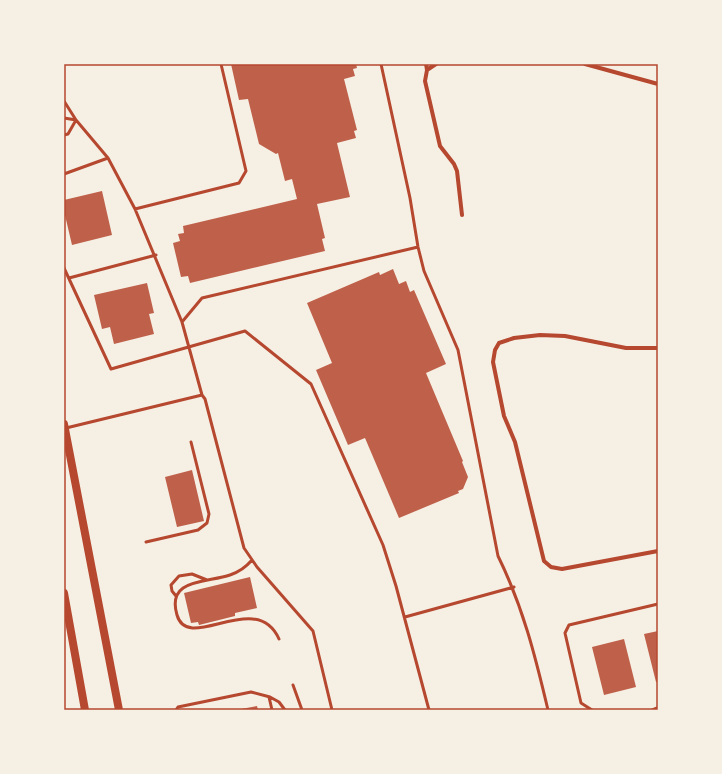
<svg xmlns="http://www.w3.org/2000/svg" width="722" height="774" font-family="'PT Sans Narrow',sans-serif">
<rect width="100%" height="100%" fill="#f6efe4"/>
<!-- building -->
<path fill="#bf614a" d="M 231,64 L 356,64 L 357,68 L 353,69 L 355,76 L 344,79 L 357,130 L 354,131 L 356,138 L 337,143 L 350,197 L 317,204 L 325,238 L 322,239 L 325,251 L 190,283 L 188,276 L 181,277 L 173,243 L 180,241 L 178,234 L 184,233 L 183,226 L 297,199 L 292,179 L 285,181 L 278,153 L 276,154 L 259,144 L 248,99 L 239,100 Z
M 102,191 L 112,235 L 72,245 L 64,211 L 64,200 Z
M 393,269 L 399,284 L 406,281 L 410,292 L 414,290 L 446,364 L 426,373 L 463,461 L 462,462 L 468,477 L 463,489 L 458,491 L 459,493 L 399,518 L 365,438 L 348,445 L 316,370 L 332,363 L 307,303 L 379,272 L 380,275 Z
M 147,283 L 154,313 L 149,314 L 154,334 L 114,344 L 110,327 L 102,329 L 94,295 Z
M 192,470 L 204,521 L 177,527 L 165,477 Z
M 250,577 L 257,608 L 235,613 L 235,616 L 199,625 L 198,622 L 191,623 L 184,593 Z
M 658,631 L 658,682 L 656,682 L 644,634 Z
M 624,639 L 636,687 L 604,695 L 592,647 Z
M 257,706 L 258,710 L 241,710 L 241,709 Z"/>
<g fill="none" stroke-linecap="round" stroke-linejoin="round">
<!-- service -->
<path stroke="#b5482f" stroke-width="3" d="M 381,64 L 410,198 L 418,247 L 424,271 L 458,350 L 498,556 C 523,607 535,655 548,710
M 64,101 L 76,120 L 108,158 L 135,209 L 182,322 L 202,395 L 205,399 L 244,548 L 257,567 L 313,631 L 332,710
M 64,118 L 76,120 L 68,134 L 64,135
M 64,174 L 108,158
M 135,209 L 239,183 L 246,171 L 221,64
M 64,268 L 111,369 L 245,331 L 311,384 L 383,545 L 396,586 L 429,710
M 69,278 L 156,255
M 182,322 L 202,298 L 418,247
M 66,428 L 202,395
M 146,542 L 198,530 L 207,523 L 209,514 L 191,442
M 252,560 C 246,567 239,572 230,575 C 207,583 166,578 177,615 C 188,654 256,588 279,639
M 176,596 L 172,591 L 171,585 L 179,576 L 192,574 L 207,580
M 405,617 L 514,587
M 293,685 L 302,710
M 269,697 L 272,710
M 176,710 L 178,707 L 251,692 L 270,697 L 279,702 L 285,710
M 592,710 L 581,703 L 565,633 L 569,625 L 658,604"/>
<!-- minor -->
<path stroke="#b5482f" stroke-width="4" d="M 426,64 L 427,70 L 425,81 L 440,146 L 454,164 L 457,171 L 462,215
M 585,64 L 658,84
M 427,70 L 436,64
M 658,348 L 626,348 L 565,336 L 540,335 L 514,338 L 499,343 L 495,350 L 493,362 L 504,416 L 515,442 L 544,561 L 551,567 L 562,569 L 658,551
M 653,710 L 658,708"/>
<!-- secondary -->
<path stroke="#b5482f" stroke-width="8" d="M 64,424 L 119,710
M 64,593 L 85,710"/>
</g>
<!-- border -->
<rect width="722" height="774" fill="none" stroke="#f6efe4" stroke-width="130"/>
<rect x="65" y="65" width="592" height="644" fill="none" stroke="#b5482f" stroke-width="1.5"/>
</svg>
